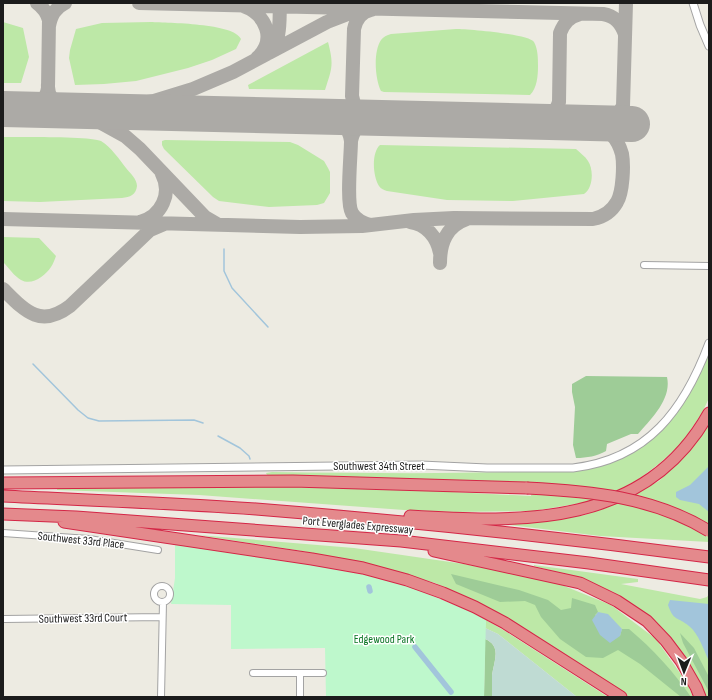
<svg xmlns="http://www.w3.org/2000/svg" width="712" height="700" font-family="'Sofia Sans Condensed',sans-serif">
<rect width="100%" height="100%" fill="#edebe2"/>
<!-- grass -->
<path fill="#bde8a7" d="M 3,22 L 23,28 L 29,57 L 21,83 L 3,83 Z
M 151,22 C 168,23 234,23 241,39 L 236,49 L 212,60 L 188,68 L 136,81 L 104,84 L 75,85 L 69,58 L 70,50 L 76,29 L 102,23 Z
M 456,29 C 467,29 529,34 534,42 C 538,49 538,59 538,66 C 538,76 537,88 530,95 L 384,92 L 381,91 C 375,79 373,52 381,40 C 383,37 387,35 391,34 Z
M 328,42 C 334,65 332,68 325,90 L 249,89 L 248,85 Z
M 3,137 C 18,137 92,136 101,141 C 111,147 119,159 126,168 C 130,173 137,179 137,186 C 136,195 130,197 122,198 L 40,202 L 3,201 Z
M 165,140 L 290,142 L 298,145 L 324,161 L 328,168 L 330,172 L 330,193 L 324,203 L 317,205 L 269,207 L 219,201 L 213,197 L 164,149 L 162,145 L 162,141 Z
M 380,145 L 576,149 C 580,153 585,156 588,161 C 594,170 593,188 584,194 L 513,201 L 447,200 L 387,191 C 384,190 381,189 379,186 C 373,177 371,153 380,145 Z
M 3,237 L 39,238 L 56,256 C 55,259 53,264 51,267 C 45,276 32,286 21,280 C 14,276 9,268 3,262 Z
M 709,350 L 709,398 L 702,413 L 681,444 L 660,463 L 639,479 L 621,489 L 588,502 L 533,511 L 456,512 L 404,510 L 199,495 L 57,490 L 57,487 L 211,485 L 374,488 L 531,496 L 533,483 L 267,475 L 266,473 L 272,472 C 353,473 434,474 514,472 C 546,470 580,473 610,463 C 658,446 693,396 709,350 Z
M 709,424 L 709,542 L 600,536 L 501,524 L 501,523 L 545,521 L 585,515 L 635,493 L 659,481 L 691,448 Z
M 198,535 L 354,548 L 464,564 L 552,581 L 611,605 L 656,639 L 687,683 L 693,697 L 630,697 L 611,687 L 523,628 L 519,627 L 475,602 L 435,583 L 371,565 L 302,551 Z
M 534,565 L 638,579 L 638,582 L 621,584 L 700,599 L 707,597 L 709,594 L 709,697 L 706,697 L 702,685 L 670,639 L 641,611 L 613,592 L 557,572 L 534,566 Z
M 486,620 L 505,631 L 608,697 L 577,697 L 498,634 L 485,628 Z"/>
<!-- forest -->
<path fill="#9ecc97" d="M 586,376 L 667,377 C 672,399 651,419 638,434 L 631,434 L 607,444 L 606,451 C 597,456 587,458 576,458 L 573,445 L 575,407 L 572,392 L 572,384 Z
M 451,574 L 519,590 L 548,600 L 561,610 L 571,608 L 572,598 L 595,605 L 598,612 L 595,615 L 620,636 L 622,629 L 629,629 C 653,649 674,672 691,697 L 681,697 L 640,664 L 618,650 L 603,658 L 586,657 L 560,639 L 541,617 L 535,605 L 525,601 L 500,602 L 456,584 Z
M 680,633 L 694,648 L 709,677 L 709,692 L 683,643 Z
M 485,639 C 502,646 494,661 492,675 C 492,682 492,690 492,697 L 484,697 Z"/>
<!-- wetland -->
<path fill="#bfdbd3" d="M 485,628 L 498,634 L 577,697 L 492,697 C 492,690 492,682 492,675 C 494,661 502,646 485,639 Z"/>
<!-- park -->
<path fill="#bef8cc" d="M 175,544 L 307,564 L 382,578 L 413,588 L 477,614 L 486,620 L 484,697 L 326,697 L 325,648 L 231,649 L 231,605 L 171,604 L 175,578 Z"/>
<!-- water -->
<path fill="#a2c5db" d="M 709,466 L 709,512 L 699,504 L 680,500 L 676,497 L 676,492 L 690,485 Z
M 670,600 L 709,604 L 709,661 C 703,649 699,634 689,626 C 677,616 674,622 668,605 Z
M 598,612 L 608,614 L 622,629 L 620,636 L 610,643 L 600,635 L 592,620 Z"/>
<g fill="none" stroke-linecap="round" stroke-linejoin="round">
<!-- stream -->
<path stroke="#a2c5db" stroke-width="1.5" d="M 224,249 L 224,271 L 232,288 L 268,327
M 33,364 L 78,410 L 88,418 L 99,421 L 194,420 L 203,423
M 218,436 L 240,448 L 249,456 L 250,459"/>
<!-- canal -->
<path stroke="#a2c5db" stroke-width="5.5" d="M 369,587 L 370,591
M 415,647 L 451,692"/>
<!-- taxiway -->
<path stroke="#acaaa6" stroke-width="14" d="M 139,3 L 603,14 C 615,16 621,23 625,34
M 243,6 C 266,14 277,40 257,58
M 371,10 C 361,12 356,20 354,29 L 352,96 L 354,104 L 362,114 L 370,117 L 384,118
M 49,26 C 51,15 55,8 65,3
M 269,53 C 282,39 279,20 280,3
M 48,84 C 47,97 55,104 65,111
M 27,110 C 38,105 46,101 48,88 L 49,20 C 47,13 44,8 37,3
M 68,111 L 96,120 L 125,136 L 140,149 L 205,217 L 217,224
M 90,111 L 154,101 L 193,89 L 233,72 L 327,22 L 353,12
M 326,117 C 339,121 349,125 351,141
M 533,122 C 546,120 555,115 559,102 L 560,33 C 564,23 569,17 580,14
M 591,123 C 606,123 616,120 623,106 L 626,3
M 3,219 L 300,227 L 362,226 L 414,220 L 454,218 L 593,219 C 603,217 612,211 617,202 C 623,192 624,165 622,154 C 620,147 617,140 612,135 C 603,127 592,125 581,123
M 140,222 C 162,216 172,193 162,174
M 410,222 C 426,224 437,237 440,253
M 370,225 C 363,223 356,220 352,213 C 346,203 351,155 351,141 C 354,125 364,121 379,119
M 440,263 C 440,242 447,226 467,219
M 3,289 C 24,310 40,329 70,306 L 150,230 L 164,224"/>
<!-- runway -->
<path stroke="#acaaa6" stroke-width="36" d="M 3,109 L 632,124"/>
<defs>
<path id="minor" d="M 644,265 L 709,266
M 3,533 L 89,539 L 158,550
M154 594a8 8 0 1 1 16 0a8 8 0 1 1-16 0Z
M 4,619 L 162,617
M 253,673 L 323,673
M 161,697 L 163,602
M 300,697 L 300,673"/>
<path id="tertiary" d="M 693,3 L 700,25 L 709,46
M 3,470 L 421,465 L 487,468 L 573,468 C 648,459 684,410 709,343"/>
<path id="motorway" d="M 3,483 L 293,481 L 527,488
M 3,496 C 87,500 172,503 256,509 C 407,521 558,537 709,557
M 3,514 L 76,517 L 401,541 L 589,563 L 709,580
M 410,516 C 524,523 645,527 709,413
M 64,522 L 312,559 L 363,568 L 407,580 L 443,593 L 475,607 L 505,623 L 621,697
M 434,551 L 580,583 L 617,601 L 647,621 L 666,641 L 681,661 L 696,687 L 700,697"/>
</defs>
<!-- minor casing -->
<use href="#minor" stroke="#a3a3a3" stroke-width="8"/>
<!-- tertiary casing -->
<use href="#tertiary" stroke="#a3a3a3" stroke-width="9"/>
<!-- motorway casing -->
<use href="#motorway" stroke="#d42646" stroke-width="13"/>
<!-- minor -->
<use href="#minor" stroke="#fff" stroke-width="6"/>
<!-- tertiary -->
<use href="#tertiary" stroke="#fff" stroke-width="7"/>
<!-- motorway -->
<use href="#motorway" stroke="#e4898c" stroke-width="11"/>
<defs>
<path id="motorway-bridge" d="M 527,488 C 590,491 654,497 709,531"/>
</defs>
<!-- motorway-bridge casing -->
<use href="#motorway-bridge" stroke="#d42646" stroke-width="13" stroke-linecap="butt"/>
<!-- motorway-bridge -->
<use href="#motorway-bridge" stroke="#e4898c" stroke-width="11"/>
</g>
<g text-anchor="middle" stroke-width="3" stroke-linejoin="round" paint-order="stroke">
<!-- street labels -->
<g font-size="12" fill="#1c1c1c" stroke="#fff">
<text x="379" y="470">Southwest 34th Street</text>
<text transform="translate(358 525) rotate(5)" y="4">Port Everglades Expressway</text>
<text transform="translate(81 540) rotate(6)" y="4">Southwest 33rd Place</text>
<text transform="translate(83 618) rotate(-1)" y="4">Southwest 33rd Court</text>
</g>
<!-- park labels -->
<g font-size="12" fill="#0d7727" stroke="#fff">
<text x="384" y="643">Edgewood Park</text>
</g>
</g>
<!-- border -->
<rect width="712" height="700" fill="none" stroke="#1c1c1c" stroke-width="8"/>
<!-- north arrow -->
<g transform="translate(684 672) rotate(181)" stroke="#ffffff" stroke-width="3" paint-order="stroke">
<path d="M0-3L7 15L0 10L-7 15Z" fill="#1c1c1c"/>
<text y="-6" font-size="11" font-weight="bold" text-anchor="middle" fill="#1c1c1c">N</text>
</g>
</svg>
